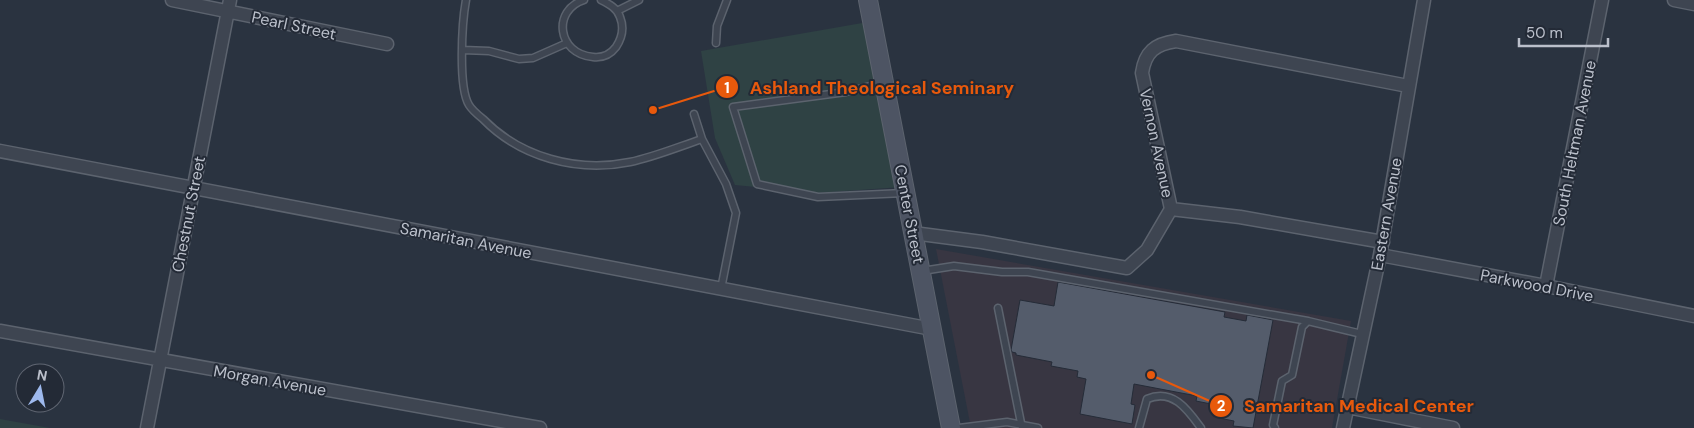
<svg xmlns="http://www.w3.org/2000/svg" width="1694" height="428" font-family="'DM Sans',sans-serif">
<rect width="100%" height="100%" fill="#2a3340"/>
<!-- medical -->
<path fill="#383642" d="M 936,249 L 1351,321 L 1332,428 L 971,428 Z"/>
<!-- green -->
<path fill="#2f4244" d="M 868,22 L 902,187 L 817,193 L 735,185 L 715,138 L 701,51 Z
M 0,419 L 50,428 L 0,428 Z"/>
<!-- building -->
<path fill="#545c6b" stroke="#252c38" d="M 1058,282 L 1225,312 L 1224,317 L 1246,321 L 1247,315 L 1273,320 L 1253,428 L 1233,426 L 1234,421 L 1219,418 L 1220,411 L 1210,410 L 1211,404 L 1196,401 L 1197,396 L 1134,384 L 1131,404 L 1135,405 L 1132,424 L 1080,414 L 1086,379 L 1077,377 L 1078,371 L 1051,366 L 1052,362 L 1016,355 L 1016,353 L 1012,352 L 1011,350 L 1020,300 L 1054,306 Z"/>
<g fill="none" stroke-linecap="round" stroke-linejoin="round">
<defs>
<path id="lane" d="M 466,0 C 462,22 458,87 469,105 C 472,110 478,115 483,119 C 520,157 577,173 630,162 C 654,157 678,147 702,139
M 584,0 C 552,10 557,54 593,57 C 602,58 610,55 616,47 C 622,38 624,27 620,17 C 617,8 609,4 601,0
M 617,11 L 639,0
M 716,43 L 717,26 L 727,0
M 463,50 L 489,51 L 519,59 L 533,58 L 567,43
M 882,83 L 846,92 L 733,107 L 757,184 L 818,197 L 904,193
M 694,114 L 702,139 L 726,184 L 736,213 L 721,289
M 922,271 L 954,266 L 1002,272 L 1028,272 L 1308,321
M 998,308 L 1022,428
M 959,428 L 1007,422 L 1038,428
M 1139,428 L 1147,399 C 1173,388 1188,410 1201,428
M 1275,428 L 1273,425 L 1282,381 L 1292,375 L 1302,327 L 1308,321 L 1362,334"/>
<path id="street" d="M 172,0 L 387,44
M 1674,0 L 1694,4
M 0,151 L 932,329
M 1171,209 L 1240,217 L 1383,242
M 913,233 L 982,242 L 1127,268 L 1147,250 L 1171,209 L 1142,73 C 1145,52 1155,44 1176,41 L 1408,86
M 1380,255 L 1546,286 L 1694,316
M 1546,286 L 1602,0
M 0,331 L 540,428
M 1347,407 L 1453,428
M 147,428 L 230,0
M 1343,428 L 1380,255 L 1424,0"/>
<path id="secondary" d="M 868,0 L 951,428"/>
</defs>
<!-- lane casing -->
<use href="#lane" stroke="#5c636e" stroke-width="9"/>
<!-- street casing -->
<use href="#street" stroke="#5c636e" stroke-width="15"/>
<!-- secondary casing -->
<use href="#secondary" stroke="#5c636e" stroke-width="20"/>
<!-- lane -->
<use href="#lane" stroke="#3e4551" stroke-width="6"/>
<!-- street -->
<use href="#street" stroke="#3e4551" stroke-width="12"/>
<!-- secondary -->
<use href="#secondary" stroke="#4d5463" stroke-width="18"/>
</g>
<g text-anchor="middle" stroke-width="4" stroke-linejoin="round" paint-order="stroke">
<!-- street labels -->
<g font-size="16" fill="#bbc0cb" stroke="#232a36">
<text transform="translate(294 25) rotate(12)" y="6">Pearl Street</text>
<text transform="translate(1157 143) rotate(78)" y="6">Vernon Avenue</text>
<text transform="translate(1574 143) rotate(-79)" y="6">South Heltman Avenue</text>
<text transform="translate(188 214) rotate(-79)" y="6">Chestnut Street</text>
<text transform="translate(910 214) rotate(79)" y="6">Center Street</text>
<text transform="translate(1386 214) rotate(-80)" y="6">Eastern Avenue</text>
<text transform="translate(466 240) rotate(11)" y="6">Samaritan Avenue</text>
<text transform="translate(1537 285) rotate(11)" y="6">Parkwood Drive</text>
<text transform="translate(270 380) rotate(10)" y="6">Morgan Avenue</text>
</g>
</g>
<!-- callouts -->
<path fill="none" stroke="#e8590c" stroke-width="2" d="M653 110L727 87M1151 375L1221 406"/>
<g fill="#e8590c" stroke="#232a36" stroke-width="2">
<circle cx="653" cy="110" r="5"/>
<circle cx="1151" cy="375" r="5"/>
<circle cx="727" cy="87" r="12"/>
<circle cx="1221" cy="406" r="12"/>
</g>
<g font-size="15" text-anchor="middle" font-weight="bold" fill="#fff">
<text x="727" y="93">1</text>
<text x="1221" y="411">2</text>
</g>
<g font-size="18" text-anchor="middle" font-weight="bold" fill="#e8590c" stroke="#232a36" stroke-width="4" stroke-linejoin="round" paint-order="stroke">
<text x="882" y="94">Ashland Theological Seminary</text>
<text x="1359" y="412">Samaritan Medical Center</text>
</g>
<!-- north arrow -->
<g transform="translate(40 388) rotate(10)"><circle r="24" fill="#232a36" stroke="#606672"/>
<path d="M0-4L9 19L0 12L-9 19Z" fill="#9eb9ed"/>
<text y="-8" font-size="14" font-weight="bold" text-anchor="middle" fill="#bbc0cb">N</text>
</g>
<!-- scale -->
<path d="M1519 38v8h89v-8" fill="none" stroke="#bbc0cb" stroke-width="2.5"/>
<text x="1526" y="38" font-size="15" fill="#bbc0cb" stroke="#232a36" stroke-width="4" paint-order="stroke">50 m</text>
</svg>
